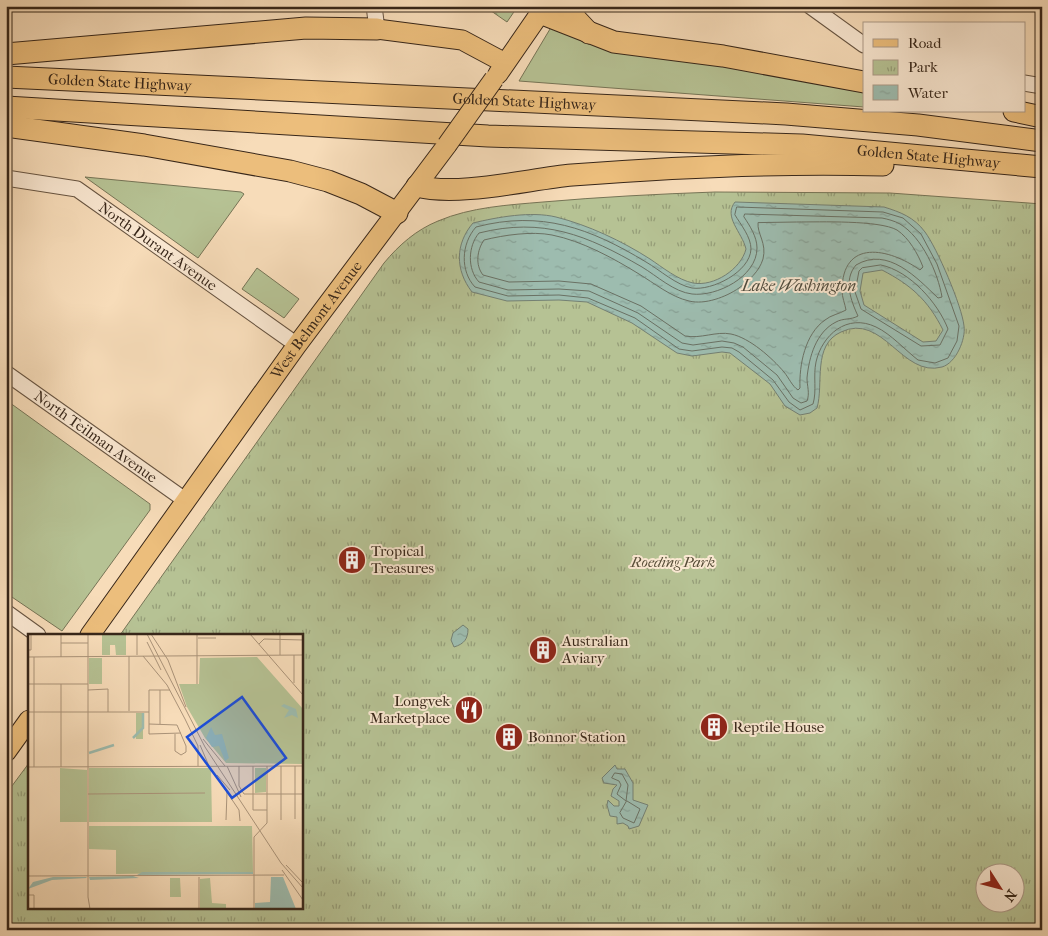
<svg xmlns="http://www.w3.org/2000/svg" width="1048" height="936" font-family="'IM FELL French Canon',serif">
<defs>
<pattern id="cemetery-stones" width="16" height="16" patternUnits="userSpaceOnUse" patternTransform="scale(1.25)"><rect width="16" height="16" fill="#b6c294"/><path d="M2 7V4a2 2 0 0 1 4 0v3zM10 15v-3a2 2 0 0 1 4 0v3z" fill="#959d78"/></pattern>
<pattern id="park-tufts" width="24" height="20" patternUnits="userSpaceOnUse" patternTransform="scale(1.25)"><rect width="24" height="20" fill="#b6c294"/><path d="M3 7l-1-3M5 7V3M7 7l1-3M15 17l-1-3M17 17v-4M19 17l1-3" fill="none" stroke="#959d78"/></pattern>
<pattern id="water-ripples" width="26" height="14" patternUnits="userSpaceOnUse" patternTransform="scale(1.25)"><rect width="26" height="14" fill="#9dbcaf"/><path d="M2 4q2-2 4 0t4 0M15 11q2-2 4 0t4 0" fill="none" stroke="#88a196"/></pattern>
</defs>
<rect width="100%" height="100%" fill="#f7dcb9"/>
<filter id="stains"><feTurbulence type="fractalNoise" baseFrequency=".004" numOctaves="4"/><feColorMatrix values="0 0 0 0 .2 0 0 0 0 .09 0 0 0 0 .02 0 0 0 .5 -.17"/></filter>
<radialGradient id="worn" r=".72"><stop offset=".6" stop-color="#630" stop-opacity="0"/><stop offset="1" stop-color="#630" stop-opacity=".3"/></radialGradient>
<!-- grass -->
<path fill="#b6c294" stroke="#767456" d="M 553,24 L 864,84 L 864,107 L 519,81 Z
M 85,177 L 241,192 L 244,194 L 198,258 Z
M 257,268 L 299,299 L 284,318 L 242,289 Z
M 6,400 L 150,504 L 150,510 L 62,631 L 6,593 Z"/>
<!-- cemetery -->
<path fill="url(#cemetery-stones)" stroke="#767456" d="M 484,6 L 518,6 L 507,22 Z"/>
<!-- park -->
<path fill="url(#park-tufts)" stroke="#767456" fill-rule="evenodd" d="M 715,192 L 890,193 L 1042,204 L 1042,930 L 6,930 L 6,794 L 29,763 L 29,907 L 301,907 L 301,635 L 120,635 L 384,263 C 399,245 416,230 438,221 C 471,207 508,205 543,202 C 600,197 658,194 715,192 ZM 986,874 L 1016,874 L 1016,904 L 986,904 Z"/>
<!-- water -->
<path fill="url(#water-ripples)" stroke="#748073" fill-rule="evenodd" d="M 735,202 L 884,207 C 900,212 914,217 925,232 C 937,248 962,306 964,326 C 966,339 956,363 942,367 C 902,378 883,312 841,332 C 812,345 824,384 817,408 L 810,413 L 800,415 L 785,406 L 770,384 L 730,353 L 722,352 L 692,356 L 677,353 L 632,323 L 587,302 L 559,300 L 507,301 L 472,292 C 455,270 455,244 473,223 C 498,217 531,211 556,217 C 588,225 622,241 650,259 C 662,267 678,280 693,283 C 714,287 741,269 746,249 C 742,232 723,217 735,202 ZM 882,270 C 911,285 928,300 943,330 L 936,341 L 923,342 L 864,305 L 860,291 L 863,273 Z
M 463,625 L 468,629 C 468,639 464,644 454,647 L 451,640 L 453,633 Z
M 615,765 L 617,769 L 625,769 L 633,783 L 633,800 L 648,805 L 639,826 L 629,829 L 628,826 L 623,823 L 617,824 L 617,817 L 610,816 L 607,805 L 608,800 L 614,806 L 619,806 L 619,801 L 611,796 L 613,789 L 617,785 L 604,783 L 602,778 Z"/>
<g fill="none" stroke-linecap="round" stroke-linejoin="round">
<!-- shore -->
<path stroke="#6a7164" stroke-width="1" d="M 737,207 L 883,212 L 903,218 L 921,234 L 937,264 L 959,326 L 957,341 L 948,358 L 935,363 L 918,360 C 905,350 891,334 876,327 C 847,313 822,335 816,362 C 813,376 817,391 813,404 L 800,410 L 789,402 L 773,380 L 739,352 L 732,348 L 722,347 L 692,351 L 679,349 L 635,318 L 588,298 L 559,295 L 508,296 L 475,287 C 460,271 461,244 476,227 C 541,210 590,228 646,262 C 660,270 676,285 692,288 C 712,291 750,272 751,249 C 751,237 741,225 735,215 Z
M 745,214 L 882,218 C 887,219 895,221 900,224 C 922,237 938,273 942,297 L 938,298 C 917,278 888,246 856,265 C 843,280 851,301 858,316 C 851,320 843,318 836,322 C 816,332 809,357 807,378 C 807,386 810,393 807,401 L 801,403 L 793,398 L 777,375 L 743,347 L 734,343 L 722,341 L 693,345 L 682,343 L 638,313 L 589,291 L 559,289 L 508,290 L 479,282 C 467,269 468,246 479,233 C 543,217 587,235 642,267 C 657,276 674,292 692,294 C 716,297 757,277 757,248 C 757,237 750,226 744,217 Z
M 797,222 C 820,222 879,220 897,230 C 909,238 918,254 923,267 L 920,270 C 889,248 842,238 842,291 C 842,297 845,304 846,310 C 839,314 831,315 825,320 C 805,334 799,365 800,388 L 798,390 C 792,386 789,378 784,372 C 772,358 750,338 731,334 C 716,331 701,339 685,336 L 641,306 L 591,284 L 559,281 L 509,282 L 483,275 C 475,265 477,250 484,240 C 504,235 532,231 552,235 C 582,241 613,258 639,274 C 654,283 671,297 689,301 C 705,305 726,297 739,288 C 749,280 759,272 763,259 C 767,243 757,234 758,223 Z
M 881,265 C 910,271 938,303 948,329 L 940,345 L 921,346 L 861,309 L 855,292 L 859,271 L 862,268 Z
M 615,773 L 622,774 L 628,785 L 626,801 L 617,794 L 621,785 L 619,781 L 612,778 Z
M 627,801 L 640,809 L 634,823 L 623,818 L 620,813 Z"/>
<defs>
<g id="minor">
<path d="M 374,6 L 377,29"/>
<path d="M 810,6 L 864,45"/>
<path d="M 1024,83 L 1042,86"/>
<path id="s1" d="M 6,178 L 77,189 L 297,345"/>
<path id="s2" d="M 6,373 L 185,500"/>
<path d="M 6,612 L 38,635"/>
</g>
<g id="major">
<path d="M 377,29 L 462,40 L 505,63"/>
<path d="M 498,74 L 545,6"/>
<path id="s3" d="M 90,635 L 297,345 L 447,145"/>
<path d="M 6,752 L 29,720"/>
</g>
<g id="highway">
<path d="M 572,6 L 575,18 L 589,33"/>
<path d="M 540,13 L 614,42 L 723,56 L 864,82"/>
<path d="M 6,54 L 306,28 L 377,29"/>
<path id="s4" d="M 6,77 L 786,114 L 918,125 L 1042,141"/>
<path id="s5" d="M 6,107 L 488,136 L 802,145 L 1042,167"/>
<path d="M 1014,111 L 1042,117"/>
<path d="M 6,126 L 144,145 L 290,171 L 328,181 L 361,194 L 397,213"/>
<path d="M 417,186 C 457,197 529,179 572,175 C 675,167 779,162 883,165"/>
</g>
</defs>
<!-- minor casing -->
<use href="#minor" stroke="#675441" stroke-width="17"/>
<!-- major casing -->
<use href="#major" stroke="#372619" stroke-width="21"/>
<!-- highway casing -->
<use href="#highway" stroke="#372619" stroke-width="23"/>
<!-- minor -->
<use href="#minor" stroke="#fae8d2" stroke-width="15"/>
<!-- major -->
<use href="#major" stroke="#ecbe7c" stroke-width="19"/>
<!-- highway -->
<use href="#highway" stroke="#ecbe7c" stroke-width="21"/>
<defs>
<path id="major-bridge" d="M 447,145 L 494,79"/>
</defs>
<!-- major-bridge casing -->
<use href="#major-bridge" stroke="#372619" stroke-width="21" stroke-linecap="butt"/>
<!-- major-bridge -->
<use href="#major-bridge" stroke="#ecbe7c" stroke-width="19"/>
</g>
<!-- icons -->
<defs>
<symbol id="building-disc" viewBox="-11 -11 22 22"><circle r="9.5" fill="#8f2418" stroke="#fae8d2"/><path d="M-4-6H4V6H1V3H-1V6H-4ZM-2.5-4.3h1.7v1.8h-1.7ZM.8-4.3h1.7v1.8H.8ZM-2.5-1h1.7V.8h-1.7ZM.8-1h1.7V.8H.8Z" fill="#fff"/></symbol>
<symbol id="restaurant-disc" viewBox="-11 -11 22 22"><circle r="9.5" fill="#8f2418" stroke="#fae8d2"/><path d="M-5-6h1v4h1v-4h1v4h1v-4h1v5L-1.5 .5V6h-2V.5L-5-1ZM5-6V6H3V1.5H1.5Q1.5-4 5-6Z" fill="#fff"/></symbol>
</defs>
<g fill-rule="evenodd">
<use href="#building-disc" x="336" y="544" width="32" height="32"/>
<use href="#building-disc" x="527" y="634" width="32" height="32"/>
<use href="#restaurant-disc" x="453" y="694" width="32" height="32"/>
<use href="#building-disc" x="698" y="711" width="32" height="32"/>
<use href="#building-disc" x="493" y="721" width="32" height="32"/>
</g>
<g text-anchor="middle" stroke-width="4" stroke-linejoin="round" paint-order="stroke">
<!-- street labels -->
<g font-size="15" fill="#372619" stroke="#fae8d2">
<text dy="5" stroke="none"><textPath href="#s4" startOffset="114">Golden State Highway</textPath></text>
<text dy="5" stroke="none"><textPath href="#s4" startOffset="519">Golden State Highway</textPath></text>
<text dy="5" stroke="none"><textPath href="#s5" startOffset="924">Golden State Highway</textPath></text>
<text dy="5" stroke="none"><textPath href="#s1" startOffset="171">North Durant Avenue</textPath></text>
<text dy="5" stroke="none"><textPath href="#s3" startOffset="388">West Belmont Avenue</textPath></text>
<text dy="5" stroke="none"><textPath href="#s2" startOffset="110">North Teilman Avenue</textPath></text>
</g>
<!-- poi labels -->
<g font-size="15" fill="#372619" stroke="#fae8d2" text-anchor="start">
<text x="371" y="556">Tropical<tspan x="371" dy="17">Treasures</tspan></text>
<text x="562" y="646">Australian<tspan x="562" dy="17">Aviary</tspan></text>
<text x="450" y="706" text-anchor="end">Longvek<tspan x="450" dy="17">Marketplace</tspan></text>
<text x="733" y="732">Reptile House</text>
<text x="528" y="742">Bonnor Station</text>
</g>
<!-- park labels -->
<g font-size="15" font-style="italic" fill="#574d38" stroke="#fae8d2">
<text x="673" y="567">Roeding Park</text>
</g>
<!-- water labels -->
<g font-size="16" font-style="italic" fill="#504c3e" stroke="#fae8d2">
<text x="799" y="291">Lake Washington</text>
</g>
</g>
<!-- overview -->
<g transform="translate(28 634)">
<rect width="275" height="275" fill="#f7dcb9"/>
<path d="M 74,0 L 98,0 L 98,21 L 88,21 L 87,11 L 82,11 L 82,21 L 74,21 ZM 61,24 L 74,24 L 74,50 L 61,50 ZM 108,79 L 115,79 L 115,105 L 108,105 ZM 227,134 L 238,134 L 238,158 L 227,159 ZM 182,244 L 184,269 L 198,270 L 198,275 L 172,275 L 172,245 Z" fill="#b6c294"/>
<path d="M 32,134 L 59,136 L 59,188 L 32,188 ZM 61,134 L 183,134 L 184,188 L 61,188 ZM 61,192 L 224,192 L 225,238 L 88,240 L 88,216 L 61,215 ZM 142,244 L 152,244 L 153,263 L 142,263 Z" fill="#b6c294"/>
<path d="M 229,23 L 275,75 L 275,130 L 198,129 L 177,104 L 159,73 L 151,50 L 171,50 L 172,24 Z" fill="#b6c294"/>
<path d="M 256,70 L 268,75 L 270,84 L 264,81 L 256,84 L 261,76 L 253,72 ZM 183,93 L 187,101 L 194,100 L 201,124 L 197,127 L 191,112 L 184,113 L 178,104 ZM 114,238 L 225,238 L 225,240 L 109,241 ZM 25,243 L 58,243 L 59,244 L 24,246 L 0,255 L 5,248 ZM 61,243 L 105,242 L 111,244 L 62,246 ZM 243,243 L 255,243 L 268,275 L 227,275 L 227,269 L 242,268 Z" fill="#9dbcaf"/>
<path fill="none" stroke="#9dbcaf" stroke-width="2.5" d="M 105,104 L 115,94 L 115,79M 61,119 L 86,111"/>
<path fill="none" stroke="#aa9379" stroke-width="1" d="M 33,0 L 33,23M 60,0 L 60,263 L 62,275M 109,0 L 109,21M 119,0 L 177,113 L 253,229 L 275,254M 123,0 L 140,26 L 158,73M 169,0 L 169,22M 222,0 L 275,61M 252,0 L 252,21M 170,4 L 188,4M 119,8 L 133,36M 33,9 L 60,9M 231,10 L 236,5 L 275,6M 0,16 L 3,16 L 3,0M 266,21 L 266,49M 101,22 L 101,77M 115,22 L 139,51 L 157,85 L 170,112 L 170,132M 169,22 L 169,50M 0,23 L 275,21M 6,23 L 6,133M 0,50 L 60,50M 33,50 L 33,133M 60,56 L 80,55 L 80,78M 132,56 L 132,90M 142,56 L 121,56 L 121,100 L 153,99M 0,78 L 121,78M 121,90 L 149,91 L 158,112 L 158,118 L 153,121M 147,100 L 147,117 L 153,121M 175,105 L 197,132M 172,111 L 181,132M 199,132 L 213,163M 211,132 L 211,152 L 216,160 L 275,160M 225,132 L 225,176 L 239,176M 253,132 L 253,186M 267,132 L 267,185M 0,133 L 275,132M 189,141 L 202,156M 188,142 L 211,176 L 212,187M 60,160 L 177,159M 198,186 L 199,158M 258,231 L 275,249M 254,236 L 275,266M 0,242 L 256,241M 171,243 L 171,275M 0,261 L 6,261 L 6,275M 226,275 L 226,203 L 239,189 L 239,132"/>
<path fill="#1d4ed8" fill-opacity="0.15" stroke="#1d4ed8" stroke-width="2.5" d="M 214,63 L 258,124 L 204,164 L 159,103 Z"/>
<rect width="275" height="275" fill="none" stroke="#372619" stroke-width="2.5"/>
</g>
<!-- margin -->
<rect width="1048" height="936" fill="none" stroke="#f7dcb9" stroke-width="25"/>
<rect x="8" y="8" width="1033" height="921" fill="none" stroke="#372619" stroke-width="2.5"/>
<rect x="12" y="12" width="1023" height="911" fill="none" stroke="#372619"/>
<!-- legend -->
<rect x="863" y="22" width="162" height="90" fill="#fae8d2" stroke="#ac9a88"/>
<rect x="873" y="39" width="25" height="8" fill="#ecbe7c" stroke="#ac9a88"/>
<text x="908" y="48" font-size="15" fill="#372619">Road</text>
<rect x="873" y="60" width="25" height="15" fill="url(#park-tufts)" stroke="#ac9a88"/>
<text x="908" y="72" font-size="15" fill="#372619">Park</text>
<rect x="873" y="85" width="25" height="15" fill="url(#water-ripples)" stroke="#ac9a88"/>
<text x="908" y="98" font-size="15" fill="#372619">Water</text>
<!-- north arrow -->
<g transform="translate(1000 888) rotate(126)"><circle r="24" fill="#fae8d2" stroke="#ac9a88"/>
<path d="M0-4L9 19L0 12L-9 19Z" fill="#8f2418"/>
<text y="-8" font-size="14" font-weight="bold" text-anchor="middle" fill="#372619">N</text>
</g>
<rect width="100%" height="100%" filter="url(#stains)"/>
<rect width="100%" height="100%" fill="url(#worn)"/>
</svg>
